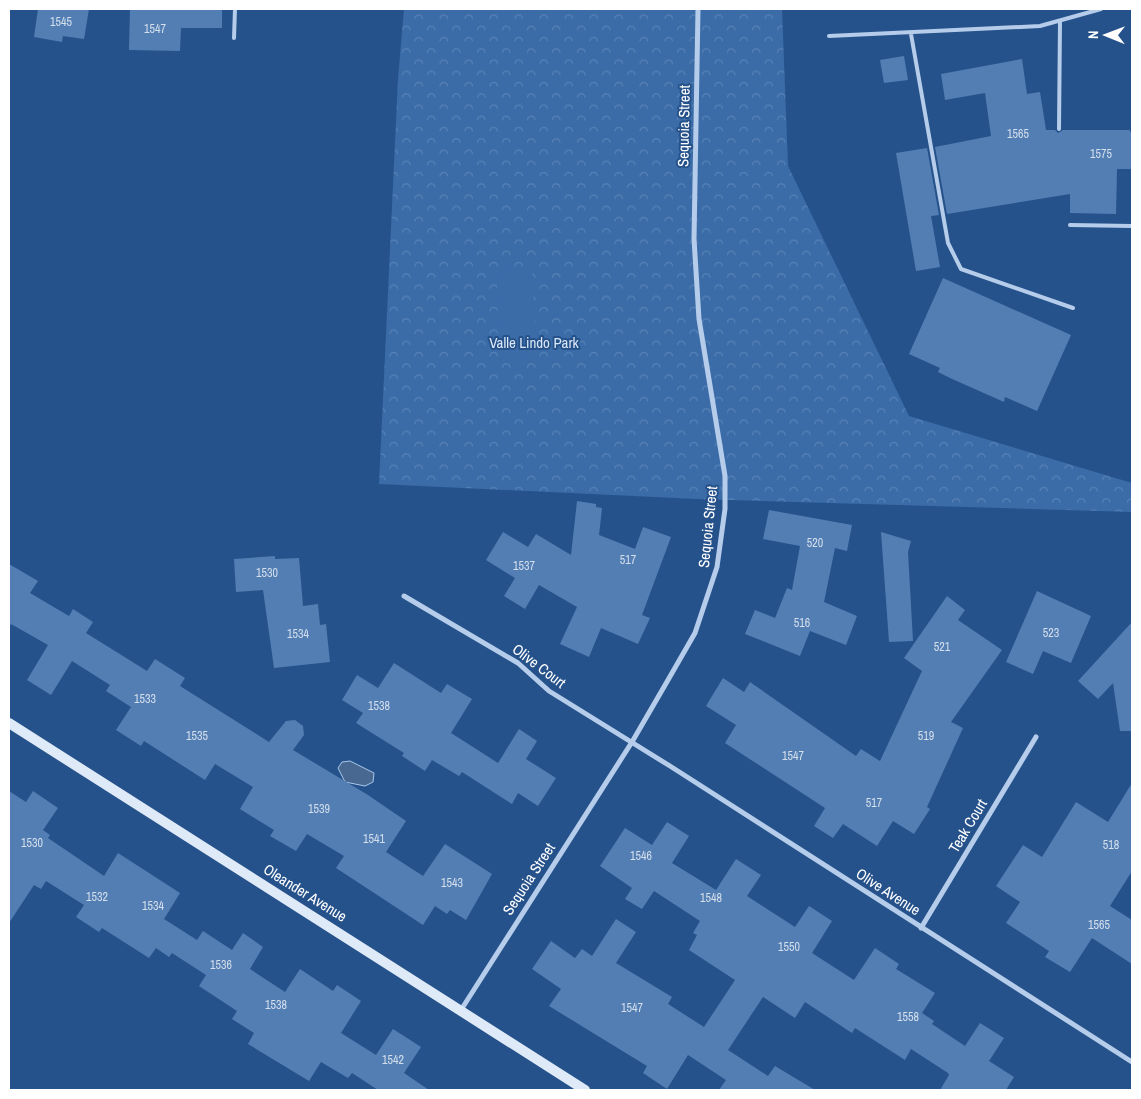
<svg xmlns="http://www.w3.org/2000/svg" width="1141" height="1099" font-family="'Archivo Narrow',sans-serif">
<defs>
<pattern id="park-crowns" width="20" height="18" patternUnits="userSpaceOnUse" patternTransform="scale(1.25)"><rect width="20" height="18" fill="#3b6ca8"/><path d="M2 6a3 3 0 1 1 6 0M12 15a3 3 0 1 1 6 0" fill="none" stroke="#5882b5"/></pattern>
</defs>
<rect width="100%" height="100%" fill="#26528b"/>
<!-- park -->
<path fill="url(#park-crowns)" d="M 404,9 L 782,9 L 788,166 L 909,416 L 1132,483 L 1132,512 L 697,499 L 379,484 L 398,79 Z"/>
<!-- pitch -->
<path fill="#3b6ca8" d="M 497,271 L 532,272 L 537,359 L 498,360 Z"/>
<!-- water -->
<path fill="#496891" stroke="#a9c7ea" d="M 350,761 L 374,773 L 373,782 L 365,786 L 345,782 L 338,768 L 342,762 Z"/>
<!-- building -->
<path fill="#537eb4" d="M 38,9 L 89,9 L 84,39 L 63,36 L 62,42 L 34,37 Z
M 130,9 L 222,9 L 222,28 L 181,28 L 180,51 L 129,50 Z
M 904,56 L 908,80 L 884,83 L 880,60 Z
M 1022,59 L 1027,94 L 1040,92 L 1046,130 L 1055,130 L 1058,133 L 1063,130 L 1130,130 L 1130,132 L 1132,132 L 1132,169 L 1117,169 L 1116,214 L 1070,213 L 1070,194 L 947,214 L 935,147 L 991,136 L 985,93 L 945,100 L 941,74 Z
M 927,148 L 939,215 L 931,216 L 940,267 L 916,271 L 896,153 Z
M 943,278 L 1071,335 L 1037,411 L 1005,397 L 1004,402 L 950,378 L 938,372 L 940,368 L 909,354 Z
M 577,501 L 596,504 L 596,507 L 602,508 L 599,535 L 635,549 L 643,527 L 671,537 L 642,615 L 650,618 L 638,644 L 601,628 L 589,657 L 560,644 L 577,607 L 539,585 L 525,609 L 504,596 L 515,578 L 486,560 L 503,532 L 528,547 L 536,534 L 571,555 Z
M 769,510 L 852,525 L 847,551 L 835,548 L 824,602 L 857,616 L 846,645 L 810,631 L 800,656 L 745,634 L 755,610 L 775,618 L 787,588 L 792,590 L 800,546 L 763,539 Z
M 881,532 L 911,541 L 908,552 L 913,641 L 889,642 Z
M 275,556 L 275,559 L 299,558 L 303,606 L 318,604 L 320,625 L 326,624 L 330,662 L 274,668 L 263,590 L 236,592 L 234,559 Z
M 9,564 L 38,581 L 30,593 L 69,616 L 73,609 L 93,622 L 86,633 L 147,671 L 155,659 L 185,678 L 180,686 L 269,742 L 286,721 L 295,720 L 303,726 L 304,735 L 293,750 L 368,795 L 406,821 L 386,852 L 423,876 L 445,844 L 492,874 L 466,920 L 450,910 L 447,914 L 435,906 L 423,925 L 336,868 L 344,856 L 307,834 L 296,851 L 270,836 L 274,830 L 240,809 L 253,787 L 215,764 L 205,780 L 144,741 L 141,746 L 116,730 L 131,707 L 106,691 L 110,685 L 72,661 L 51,695 L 27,680 L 48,645 L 11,624 L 9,628 Z
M 1037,591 L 1091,616 L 1071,663 L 1043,651 L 1033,674 L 1006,662 Z
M 947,596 L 965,610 L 958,620 L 1002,650 L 951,722 L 963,728 L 927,807 L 930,809 L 914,834 L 893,821 L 877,846 L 843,824 L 833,838 L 814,826 L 825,808 L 725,743 L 736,725 L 706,706 L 723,678 L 744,692 L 750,682 L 856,756 L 861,749 L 880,761 L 922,671 L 904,658 Z
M 1132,622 L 1132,731 L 1120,731 L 1113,683 L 1098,699 L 1078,681 Z
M 394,663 L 441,693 L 447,684 L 472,699 L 451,733 L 498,763 L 519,729 L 537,741 L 526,759 L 556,778 L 538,806 L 518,793 L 512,804 L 462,772 L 459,776 L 432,760 L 425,771 L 402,756 L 404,753 L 356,723 L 363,713 L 342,700 L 357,675 L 378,688 Z
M 1132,783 L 1132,871 L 1110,906 L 1132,920 L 1132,964 L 1092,938 L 1070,972 L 1045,957 L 1049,951 L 1006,923 L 1020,902 L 996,886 L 1023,845 L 1042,857 L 1076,802 L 1108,822 Z
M 9,791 L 26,802 L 33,791 L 58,808 L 43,830 L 50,835 L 48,838 L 104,876 L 118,853 L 180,893 L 164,919 L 197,940 L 203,931 L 232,950 L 243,933 L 263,947 L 250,969 L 285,992 L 300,969 L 333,991 L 337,985 L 361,1001 L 341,1033 L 376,1055 L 393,1029 L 421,1047 L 404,1073 L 429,1090 L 378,1090 L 352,1073 L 348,1078 L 321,1062 L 309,1081 L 248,1044 L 254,1033 L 232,1019 L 237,1011 L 199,986 L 206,975 L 172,953 L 169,957 L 156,948 L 149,958 L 102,928 L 99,932 L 76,917 L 84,905 L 46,881 L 41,889 L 34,885 L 9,923 Z
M 667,822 L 689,836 L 672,863 L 716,890 L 736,859 L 761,875 L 747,896 L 795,927 L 809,906 L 832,921 L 812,953 L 854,980 L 875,948 L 899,964 L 896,969 L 935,993 L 922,1013 L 934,1021 L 932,1024 L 965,1046 L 980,1023 L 1004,1038 L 989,1061 L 1014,1077 L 1006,1090 L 940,1090 L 949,1075 L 948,1073 L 911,1049 L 905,1060 L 855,1028 L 852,1033 L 805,1002 L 795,1018 L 763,997 L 728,1050 L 768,1076 L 775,1066 L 815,1090 L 719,1090 L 726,1080 L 688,1055 L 667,1089 L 643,1073 L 647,1066 L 549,1006 L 561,989 L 532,969 L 551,941 L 575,958 L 582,949 L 592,956 L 616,919 L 636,932 L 616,963 L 672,997 L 668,1004 L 704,1027 L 735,980 L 689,950 L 697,935 L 693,933 L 700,921 L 654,891 L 642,909 L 625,899 L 632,888 L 600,866 L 625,828 L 652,845 Z"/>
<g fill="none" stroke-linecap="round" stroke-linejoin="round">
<!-- lane -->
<path stroke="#b5cdea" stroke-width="4" d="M 911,34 L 948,243 L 961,269 L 1073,308
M 829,36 L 1040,26 L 1101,9
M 234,38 L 235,9
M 1059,129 L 1060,21
M 1070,225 L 1132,226"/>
<!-- street -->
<path stroke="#b5cdea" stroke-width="5" d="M 404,596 L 518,663 L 549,691 L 670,766 L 1132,1062
M 921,928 L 1036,737
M 461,1010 L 632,742 L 668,680 L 695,633 L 717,567 L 725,509 L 725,476 L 699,319 L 694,239 L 698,9"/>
<!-- secondary -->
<path stroke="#dfeaf8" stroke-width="10" d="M 9,723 L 585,1090"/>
</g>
<g text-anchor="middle" stroke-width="4" stroke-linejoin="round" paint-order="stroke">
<!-- number labels -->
<g font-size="12" fill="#d4dfec">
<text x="61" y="26">1545</text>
<text x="155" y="33">1547</text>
<text x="1018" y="138">1565</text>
<text x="1101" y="158">1575</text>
<text x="815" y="547">520</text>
<text x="628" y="564">517</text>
<text x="524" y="570">1537</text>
<text x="267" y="577">1530</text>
<text x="802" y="627">516</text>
<text x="1051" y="637">523</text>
<text x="298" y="638">1534</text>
<text x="942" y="651">521</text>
<text x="145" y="703">1533</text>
<text x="379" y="710">1538</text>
<text x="197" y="740">1535</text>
<text x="926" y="740">519</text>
<text x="793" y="760">1547</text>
<text x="874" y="807">517</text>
<text x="319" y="813">1539</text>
<text x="374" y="843">1541</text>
<text x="32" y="847">1530</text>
<text x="1111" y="849">518</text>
<text x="641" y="860">1546</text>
<text x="452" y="887">1543</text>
<text x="97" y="901">1532</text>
<text x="711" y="902">1548</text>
<text x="153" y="910">1534</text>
<text x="1099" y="929">1565</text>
<text x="789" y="951">1550</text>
<text x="221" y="969">1536</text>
<text x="276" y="1009">1538</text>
<text x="632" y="1012">1547</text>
<text x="908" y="1021">1558</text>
<text x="393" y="1064">1542</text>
</g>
<!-- street labels -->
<g font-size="15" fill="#fff" stroke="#26528b">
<text transform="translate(684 126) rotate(-89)" y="5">Sequoia Street</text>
<text transform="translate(708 527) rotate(-84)" y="5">Sequoia Street</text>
<text transform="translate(539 666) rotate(37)" y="5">Olive Court</text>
<text transform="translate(968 826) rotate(-59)" y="5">Teak Court</text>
<text transform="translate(529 879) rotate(-57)" y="5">Sequoia Street</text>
<text transform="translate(888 892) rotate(33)" y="5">Olive Avenue</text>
<text transform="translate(305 893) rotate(32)" y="5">Oleander Avenue</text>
</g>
<!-- park labels -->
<g font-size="15" fill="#d9e7f8" stroke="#26528b">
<text x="534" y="348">Valle Lindo Park</text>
</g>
</g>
<!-- border -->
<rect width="1141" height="1099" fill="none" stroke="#ffffff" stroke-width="20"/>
<!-- north arrow -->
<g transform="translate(1106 35) rotate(271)" stroke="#26528b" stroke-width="4" paint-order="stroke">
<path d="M0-4L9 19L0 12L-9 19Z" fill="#ffffff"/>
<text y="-8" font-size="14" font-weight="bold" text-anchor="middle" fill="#ffffff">N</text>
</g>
</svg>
